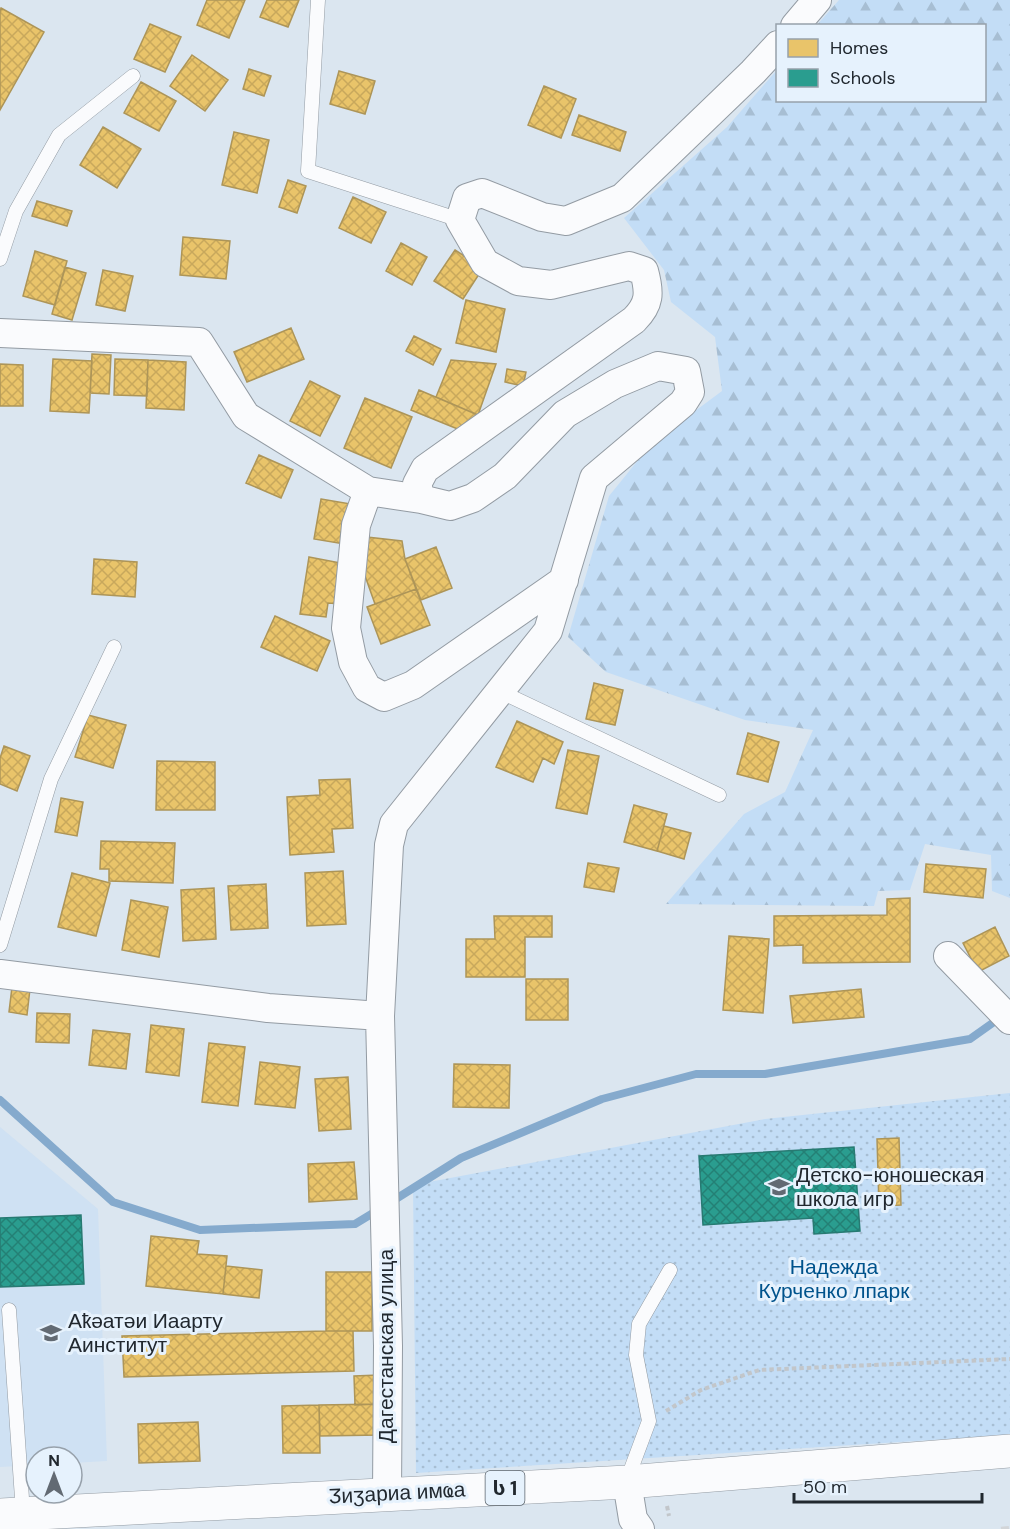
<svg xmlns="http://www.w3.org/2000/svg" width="1010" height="1529" font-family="'DM Sans','Noto Sans Georgian',sans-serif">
<defs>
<pattern id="grass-dots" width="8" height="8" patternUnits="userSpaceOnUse" patternTransform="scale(1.5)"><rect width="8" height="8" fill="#c3ddf6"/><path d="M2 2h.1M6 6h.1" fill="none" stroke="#a7bed3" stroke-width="1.8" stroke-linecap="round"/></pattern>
<pattern id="forest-firs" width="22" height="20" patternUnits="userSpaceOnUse" patternTransform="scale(1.5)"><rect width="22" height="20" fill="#c3ddf6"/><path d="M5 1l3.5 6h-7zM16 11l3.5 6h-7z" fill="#a7bed3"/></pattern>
<pattern id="homes-cross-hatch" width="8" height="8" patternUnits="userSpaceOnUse" patternTransform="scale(1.5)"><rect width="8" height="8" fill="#e9c46a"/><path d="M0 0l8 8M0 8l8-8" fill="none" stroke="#c8a85c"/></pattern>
<pattern id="schools-cross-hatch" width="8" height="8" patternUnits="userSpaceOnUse" patternTransform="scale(1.5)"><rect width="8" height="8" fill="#2a9d8f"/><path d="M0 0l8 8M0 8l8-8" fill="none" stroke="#248075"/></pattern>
</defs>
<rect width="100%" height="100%" fill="#dbe6f0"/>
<!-- built -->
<path fill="#cfe1f3" d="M 0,1127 L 98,1209 L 107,1461 L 72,1463 L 72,1457 L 36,1457 L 36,1465 L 0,1467 Z"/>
<!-- grass -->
<path fill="url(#grass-dots)" d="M 1010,1093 L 1010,1435 L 416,1473 L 413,1185 L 765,1119 Z"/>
<!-- forest -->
<path fill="url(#forest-firs)" d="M 839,0 L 1010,0 L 1010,898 L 992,891 L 991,855 L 925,844 L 910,890 L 878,891 L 874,906 L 666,904 L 744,814 L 785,792 L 813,730 L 745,720 L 606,672 L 568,637 L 609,496 L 652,443 L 722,391 L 715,337 L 671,302 L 664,270 L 624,218 L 727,127 L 777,70 L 778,100 L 984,100 L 984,26 L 817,25 Z"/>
<!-- homes -->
<path fill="url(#homes-cross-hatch)" stroke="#ad9558" stroke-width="1.5" d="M 207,0 L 245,0 L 229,38 L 197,25 Z
M 267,0 L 299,0 L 288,27 L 260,17 Z
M 1,8 L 44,32 L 0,110 L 0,11 Z
M 150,24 L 181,37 L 165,72 L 134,59 Z
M 192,55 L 228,80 L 205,111 L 170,86 Z
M 249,69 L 271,76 L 264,96 L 243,89 Z
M 339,71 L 375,81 L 365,114 L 330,104 Z
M 141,82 L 176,101 L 159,131 L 124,113 Z
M 544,86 L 576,99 L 561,138 L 528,125 Z
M 579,115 L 626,132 L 620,151 L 572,135 Z
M 103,127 L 141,149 L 117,188 L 80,165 Z
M 234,132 L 269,140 L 257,193 L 222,185 Z
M 288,180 L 306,186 L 297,213 L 279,207 Z
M 353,197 L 386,212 L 371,243 L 339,228 Z
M 37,201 L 72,211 L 67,226 L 32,216 Z
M 183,237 L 230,241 L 226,279 L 180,275 Z
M 401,243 L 427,257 L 412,285 L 386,271 Z
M 455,250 L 483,268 L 463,299 L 434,281 Z
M 35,251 L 67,261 L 55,305 L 23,296 Z
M 65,267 L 86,273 L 72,320 L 52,314 Z
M 103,270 L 133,276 L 125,311 L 96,305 Z
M 466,300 L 505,309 L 496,352 L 456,343 Z
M 291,328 L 304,359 L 247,382 L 234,352 Z
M 414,336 L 441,349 L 433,365 L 406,351 Z
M 92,354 L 111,355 L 109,394 L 90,393 Z
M 53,359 L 92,361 L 89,413 L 50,411 Z
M 115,359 L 148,360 L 147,396 L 114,395 Z
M 148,360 L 186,362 L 184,410 L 146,408 Z
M 451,360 L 496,364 L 478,415 L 436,397 Z
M 0,364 L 23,365 L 23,406 L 0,406 Z
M 507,369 L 526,372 L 523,386 L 505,382 Z
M 310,381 L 340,396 L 320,436 L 290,421 Z
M 419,390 L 478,415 L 470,434 L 411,410 Z
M 365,398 L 412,417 L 391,468 L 344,448 Z
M 259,455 L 293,470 L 281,498 L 246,483 Z
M 321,499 L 351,504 L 344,544 L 314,539 Z
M 358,536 L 402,541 L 405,559 L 416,589 L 375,604 L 358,556 Z
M 436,547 L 452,588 L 421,600 L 405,559 Z
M 309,557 L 346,564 L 340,604 L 328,603 L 326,617 L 300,614 Z
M 94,559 L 137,562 L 135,597 L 92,594 Z
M 416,589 L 430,625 L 381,644 L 367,607 Z
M 275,616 L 330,641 L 317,671 L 261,647 Z
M 594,683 L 623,690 L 615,725 L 586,719 Z
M 88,715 L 126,725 L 113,768 L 75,757 Z
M 517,721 L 563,742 L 554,764 L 543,758 L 533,782 L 496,767 Z
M 748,733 L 779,742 L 768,782 L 737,774 Z
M 4,746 L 30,756 L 17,791 L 0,784 L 0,758 Z
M 568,750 L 599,756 L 587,814 L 556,808 Z
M 157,761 L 215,762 L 215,810 L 156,810 Z
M 350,779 L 353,828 L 332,829 L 334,852 L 290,855 L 287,797 L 320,795 L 319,780 Z
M 61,798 L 83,802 L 77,836 L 55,832 Z
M 634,805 L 667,814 L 657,851 L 624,842 Z
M 664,826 L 691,833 L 684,859 L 657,851 Z
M 101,841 L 175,843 L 173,883 L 109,881 L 109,869 L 100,869 Z
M 588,863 L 619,868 L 614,892 L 584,887 Z
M 926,864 L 986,869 L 983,898 L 924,892 Z
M 343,871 L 346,924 L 307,926 L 305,873 Z
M 72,873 L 110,883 L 96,936 L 58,927 Z
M 266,884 L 268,928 L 231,930 L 228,886 Z
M 214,888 L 216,939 L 183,941 L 181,890 Z
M 910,898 L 910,962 L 803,963 L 803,945 L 774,946 L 774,916 L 887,915 L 887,899 Z
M 131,900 L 168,907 L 159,957 L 122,950 Z
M 494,916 L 552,916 L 552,937 L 525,937 L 525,977 L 466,977 L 466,939 L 495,939 Z
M 995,927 L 1009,956 L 978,972 L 963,943 Z
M 729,936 L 769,939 L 763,1013 L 723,1010 Z
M 526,979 L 568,979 L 568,1020 L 526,1020 Z
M 12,987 L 30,989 L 27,1015 L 9,1012 Z
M 861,989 L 864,1017 L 793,1023 L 790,996 Z
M 37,1013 L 70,1014 L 69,1043 L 36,1042 Z
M 151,1025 L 184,1029 L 179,1076 L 146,1072 Z
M 93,1030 L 130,1034 L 126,1069 L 89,1065 Z
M 209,1043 L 245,1047 L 238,1106 L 202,1102 Z
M 260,1062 L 300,1067 L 295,1108 L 255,1104 Z
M 454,1064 L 510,1065 L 509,1108 L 453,1107 Z
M 348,1077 L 351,1129 L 319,1131 L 315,1079 Z
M 899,1138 L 901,1205 L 879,1206 L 877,1139 Z
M 354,1162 L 357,1199 L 309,1202 L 308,1164 Z
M 151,1236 L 199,1241 L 197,1254 L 227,1256 L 223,1294 L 146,1286 Z
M 226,1266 L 262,1270 L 259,1298 L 223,1294 Z
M 326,1272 L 372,1272 L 372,1331 L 326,1331 Z
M 326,1331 L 353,1331 L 354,1371 L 124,1377 L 122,1336 Z
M 379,1375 L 379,1404 L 355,1405 L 354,1376 Z
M 379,1404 L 380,1435 L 320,1436 L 319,1405 Z
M 319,1405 L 320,1453 L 283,1453 L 282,1406 Z
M 198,1422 L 200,1461 L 139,1463 L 138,1424 Z"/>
<!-- schools -->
<path fill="url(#schools-cross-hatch)" stroke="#277a72" stroke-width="1.5" d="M 854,1147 L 860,1231 L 814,1234 L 813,1218 L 703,1225 L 699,1156 Z
M 81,1215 L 84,1284 L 0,1287 L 0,1218 Z"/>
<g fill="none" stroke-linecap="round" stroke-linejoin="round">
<!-- stream -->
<path stroke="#85aacd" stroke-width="8" d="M 0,1100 L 113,1202 L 200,1230 L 355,1224 L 378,1210
M 391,1202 L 461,1158 L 602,1099 L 696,1074 L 765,1074 L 970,1039 L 1001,1017"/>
<defs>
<path id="service" d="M 318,0 L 308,171 L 460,220
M 0,259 L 16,211 L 59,135 L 133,76
M 501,692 L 719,795
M 0,945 L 51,779 L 114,647
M 9,1310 L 23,1513
M 627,1480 L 649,1421 L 636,1355 L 639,1324 L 670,1270"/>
<path id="minor" d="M 795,26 L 817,0
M 0,333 L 199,342 L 246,416 L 368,491 L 421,499
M 368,491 L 356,525 L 346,628 L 353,662 L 367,688 L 384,697 L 413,685 L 564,580
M 948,956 L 1010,1020
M 0,974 L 268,1008 L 380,1016
M 627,1482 L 633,1519 L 640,1529
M 387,1494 L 388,1346 L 380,1016 L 389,845 L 394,824 L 548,631 L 594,478 L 683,403 L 690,392 L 686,371 L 658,366 L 615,384 L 565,414 L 505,476 L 473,498 L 450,506 L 421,499 L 417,484 L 425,469 L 634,320 C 650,304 650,293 644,271 L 629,266 L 551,285 L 518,281 L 485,263 L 460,220 L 467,198 L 482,193 L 542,217 L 566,221 L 622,198 L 753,72 L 778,45"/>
<path id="trunk" d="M 0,1515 L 627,1482 L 1010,1451"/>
</defs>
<!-- service casing -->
<use href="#service" stroke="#939ba3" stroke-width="15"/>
<!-- minor casing -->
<use href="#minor" stroke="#939ba3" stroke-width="30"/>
<!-- trunk casing -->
<use href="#trunk" stroke="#939ba3" stroke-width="34"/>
<!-- path -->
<path stroke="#c2c6ca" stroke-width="4" stroke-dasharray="4.5 3" stroke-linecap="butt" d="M 666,1411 L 701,1390 L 759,1370 L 1010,1359
M 667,1506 L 669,1516"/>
<!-- service -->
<use href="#service" stroke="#fafbfd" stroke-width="14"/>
<!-- minor -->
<use href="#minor" stroke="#fafbfd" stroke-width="28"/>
<!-- trunk -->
<use href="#trunk" stroke="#fafbfd" stroke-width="33"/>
<!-- rail -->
<path stroke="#d2d5d8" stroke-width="4.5" stroke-dasharray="8 8" stroke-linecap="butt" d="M 1001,1529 L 1010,1528"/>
</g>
<!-- icons -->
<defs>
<symbol id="school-bare" viewBox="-9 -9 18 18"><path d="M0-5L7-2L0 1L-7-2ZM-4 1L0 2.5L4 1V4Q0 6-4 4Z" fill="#626a73" stroke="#e6f2fd" stroke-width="2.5" paint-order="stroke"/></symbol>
<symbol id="university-bare" viewBox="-9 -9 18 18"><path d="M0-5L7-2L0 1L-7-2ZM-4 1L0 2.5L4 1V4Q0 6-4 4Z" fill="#626a73" stroke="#e6f2fd" stroke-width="2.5" paint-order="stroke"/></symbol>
</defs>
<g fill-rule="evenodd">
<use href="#school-bare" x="764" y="1172" width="30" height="30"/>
<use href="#university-bare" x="36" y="1318" width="30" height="30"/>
</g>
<g text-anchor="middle" stroke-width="6" stroke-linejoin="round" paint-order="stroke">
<!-- shield labels -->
<rect fill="#e6f2fd" stroke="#5c656d" stroke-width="1.5" x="485.5" y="1471" width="39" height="34" rx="4.5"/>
<g font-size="20" font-weight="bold" fill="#21282f">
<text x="505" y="1495">ს 1</text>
</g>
<!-- poi labels -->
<g font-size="21" fill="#21282f" stroke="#e6f2fd" text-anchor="start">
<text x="796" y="1182">Детско-юношеская<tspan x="796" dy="24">школа игр</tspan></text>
<text x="68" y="1328">Аҟәатәи Иаарту<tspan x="68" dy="24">Аинститут</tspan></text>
</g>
<!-- park labels -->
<g font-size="21" fill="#00538c" stroke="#e6f2fd">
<text x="834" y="1274">Надежда<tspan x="834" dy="24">Курченко лпарк</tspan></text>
</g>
<!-- street labels -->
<g font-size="21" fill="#21282f" stroke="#e6f2fd">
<text transform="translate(386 1346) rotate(-90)" y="7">Дагестанская улица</text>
<text transform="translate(397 1493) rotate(-3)" y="7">Ӡиӡариа имҩа</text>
</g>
</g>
<!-- legend -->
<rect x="776" y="24" width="210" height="78" fill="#e6f2fd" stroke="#97a1ab" stroke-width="1.5"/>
<rect x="788" y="39" width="30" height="18" fill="#e9c46a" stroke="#97a1ab" stroke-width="1.5"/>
<text x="830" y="54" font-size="18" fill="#21282f">Homes</text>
<rect x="788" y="69" width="30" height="18" fill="#2a9d8f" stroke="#97a1ab" stroke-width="1.5"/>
<text x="830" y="84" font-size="18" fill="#21282f">Schools</text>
<!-- north arrow -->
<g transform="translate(54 1475)"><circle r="28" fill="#e6f2fd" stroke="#97a1ab" stroke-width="1.5"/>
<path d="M0-4.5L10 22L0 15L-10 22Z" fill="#626a73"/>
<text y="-9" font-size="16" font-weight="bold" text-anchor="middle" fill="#21282f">N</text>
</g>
<!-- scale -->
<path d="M794 1493v9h188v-9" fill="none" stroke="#21282f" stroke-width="3"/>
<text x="803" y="1493" font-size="18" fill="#21282f" stroke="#e6f2fd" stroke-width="4.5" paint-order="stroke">50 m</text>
</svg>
